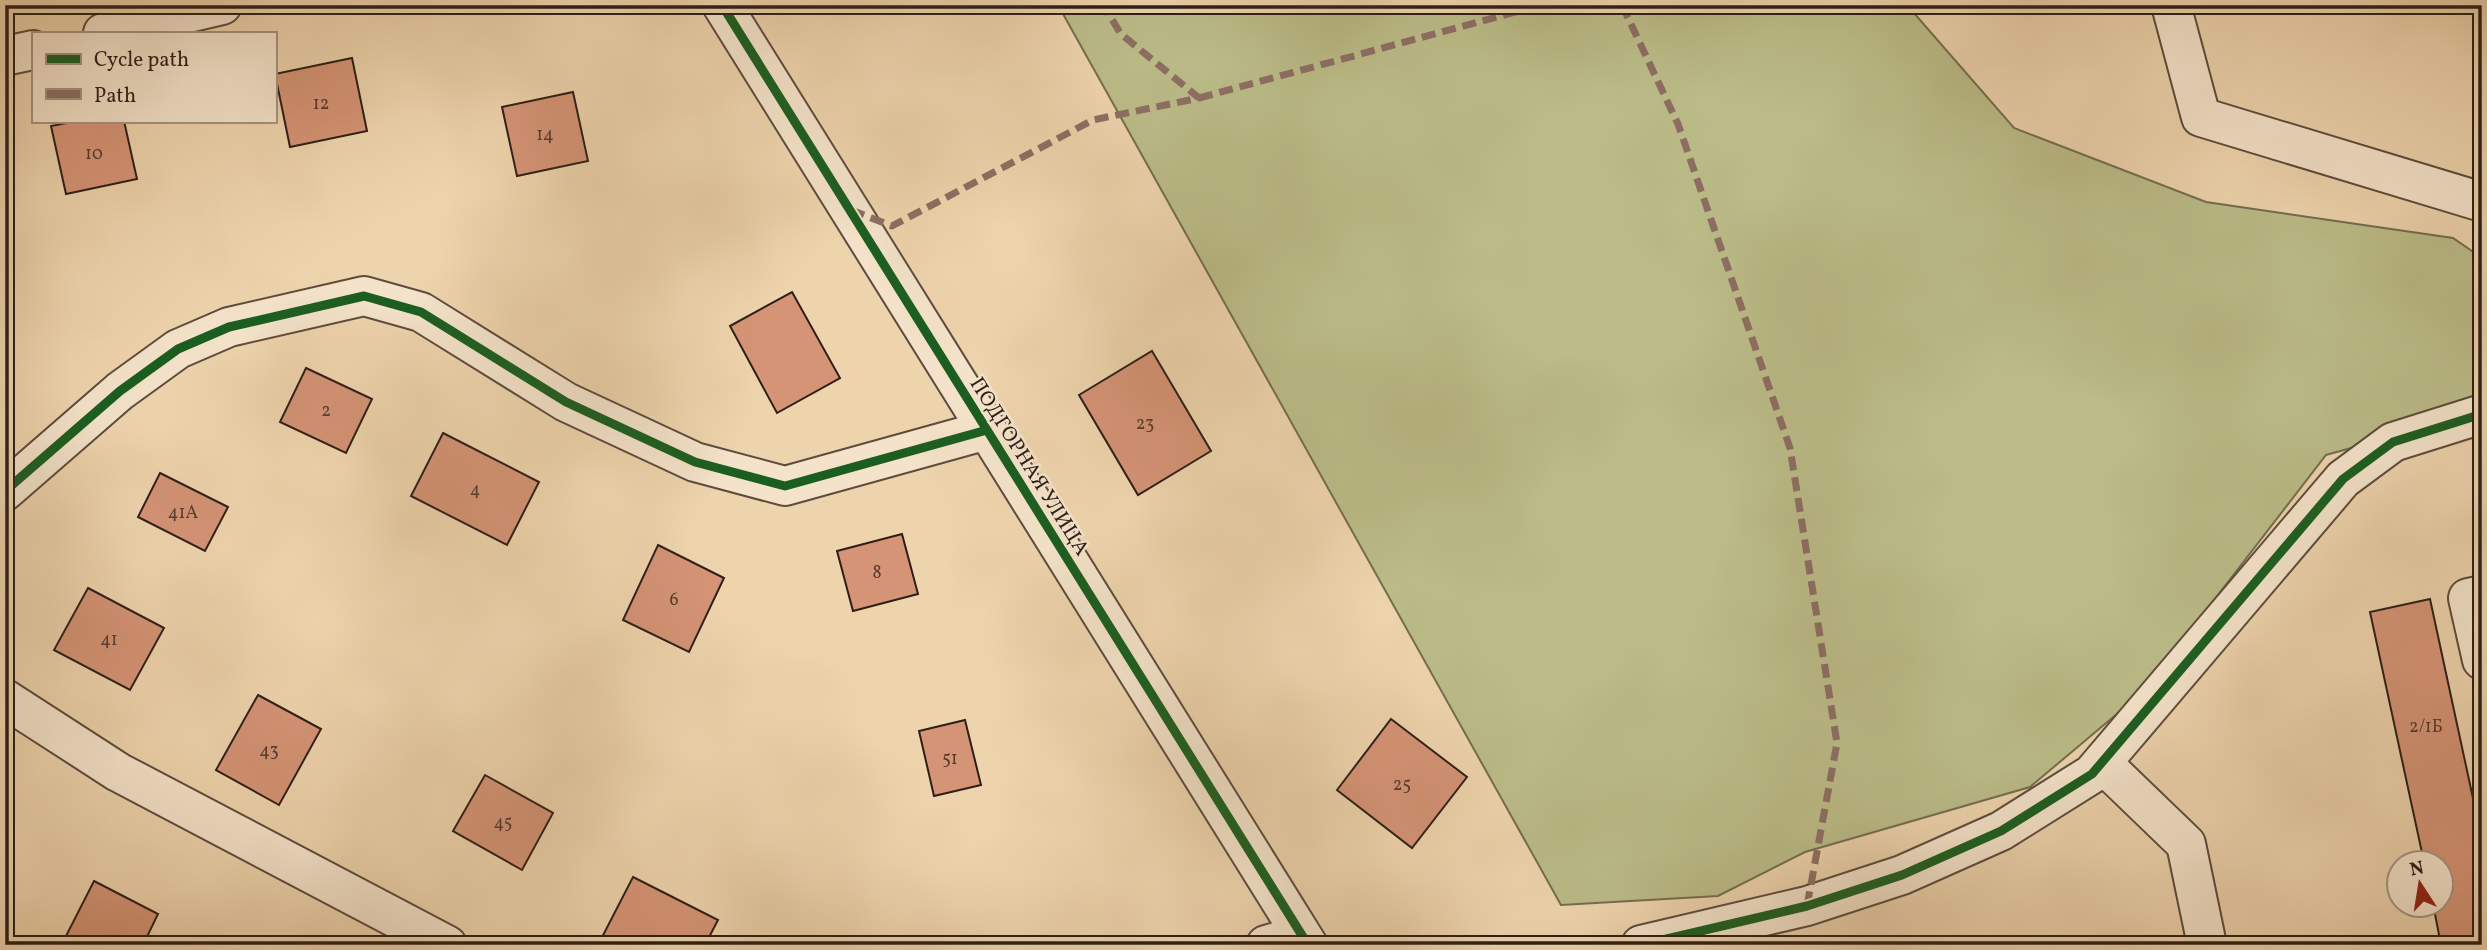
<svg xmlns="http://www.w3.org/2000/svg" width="2487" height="950" font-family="Vollkorn,serif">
<rect width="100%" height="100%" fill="#eed4ad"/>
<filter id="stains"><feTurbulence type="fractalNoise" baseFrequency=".00286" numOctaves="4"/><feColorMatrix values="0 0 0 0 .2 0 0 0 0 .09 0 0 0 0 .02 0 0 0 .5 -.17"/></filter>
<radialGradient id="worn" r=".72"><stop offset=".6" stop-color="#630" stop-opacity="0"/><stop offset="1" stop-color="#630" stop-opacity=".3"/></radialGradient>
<!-- green -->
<path fill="#bbbc88" stroke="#746e50" stroke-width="2" d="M 1058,5 L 1907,5 L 2014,128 L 2206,202 L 2453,238 L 2482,258 L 2482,412 L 2326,455 L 2143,692 L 2030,787 L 1805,852 L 1718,896 L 1561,905 Z"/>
<!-- building -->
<path fill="#d59476" stroke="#2d1f18" stroke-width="2" d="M 352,58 L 367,131 L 290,147 L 275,74 Z
M 573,92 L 588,161 L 517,176 L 502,107 Z
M 77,121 L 124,121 L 137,179 L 66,194 L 51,126 Z
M 792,292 L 840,378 L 777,413 L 730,326 Z
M 1152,351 L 1211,451 L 1138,495 L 1079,395 Z
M 306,368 L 372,399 L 346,453 L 280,422 Z
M 443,433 L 539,482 L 507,545 L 411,496 Z
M 160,473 L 228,507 L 205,551 L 138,517 Z
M 902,534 L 918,594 L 853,611 L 837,551 Z
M 658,545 L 724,578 L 689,652 L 623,620 Z
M 88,588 L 164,628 L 130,690 L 54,650 Z
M 2430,599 L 2482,840 L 2482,945 L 2441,945 L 2433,904 L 2442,904 L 2442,862 L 2424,862 L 2370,612 Z
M 258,695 L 321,729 L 279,805 L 216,770 Z
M 1391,719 L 1467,777 L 1412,848 L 1337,790 Z
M 965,720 L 981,785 L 934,796 L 919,731 Z
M 485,775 L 553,813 L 522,870 L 453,831 Z
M 633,877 L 718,920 L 705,945 L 598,945 Z
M 94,881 L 158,914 L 143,945 L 83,945 L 66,936 Z"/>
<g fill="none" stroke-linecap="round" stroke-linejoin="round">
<defs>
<path id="minor" d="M 722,5 L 1308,945
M 2171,5 L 2201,117 L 2482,202
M 103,33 L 222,5
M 5,56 L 33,50
M 5,491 L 120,391 L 178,349 L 229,327 L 364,296 L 421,312 L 566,402 L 695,462 L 785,486 L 987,430
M 2482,595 L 2468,598 L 2482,660
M 5,699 L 118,772 L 447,945
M 2102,763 L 2186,844 L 2207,945
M 1266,945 L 1301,935
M 1641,945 L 1807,906 L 1902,875 L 2001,831 L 2092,774 L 2343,479 L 2393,442 L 2482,414"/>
</defs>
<!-- minor casing -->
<use href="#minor" stroke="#5d4c3d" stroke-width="42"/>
<!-- minor -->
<use href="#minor" stroke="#f4e3ca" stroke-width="38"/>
<!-- quiet -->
<path stroke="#8d6e63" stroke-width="7" stroke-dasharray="14 7" stroke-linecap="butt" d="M 1622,5 L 1678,124 L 1790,448 L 1837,743 L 1807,906
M 1199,98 L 1541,5
M 851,210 L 892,226 L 1093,120 L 1199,98 L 1121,34 L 1103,5"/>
<defs>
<path id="cycleway" d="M 722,5 L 1308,945
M 5,491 L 120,391 L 178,349 L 229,327 L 364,296 L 421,312 L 566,402 L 695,462 L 785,486 L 987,430
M 1641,945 L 1807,906 L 1902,875 L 2001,831 L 2092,774 L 2343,479 L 2393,442 L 2482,414"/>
</defs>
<!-- cycleway casing -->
<use href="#cycleway" stroke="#f4e3ca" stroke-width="13"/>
<!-- cycleway -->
<use href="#cycleway" stroke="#1b5e20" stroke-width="9"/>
</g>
<g text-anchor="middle" stroke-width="5" stroke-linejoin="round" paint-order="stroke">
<!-- number labels -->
<g font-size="18" fill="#573c30">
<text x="321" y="109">12</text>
<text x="545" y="140">14</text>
<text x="94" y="159">10</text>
<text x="326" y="416">2</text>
<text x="1145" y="429">23</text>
<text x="475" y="495">4</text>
<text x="183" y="518">41А</text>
<text x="877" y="578">8</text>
<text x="674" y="605">6</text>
<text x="109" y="645">41</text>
<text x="2426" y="732">2/1Б</text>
<text x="269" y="756">43</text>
<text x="950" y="764">51</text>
<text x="1402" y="790">25</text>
<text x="503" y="828">45</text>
</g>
<!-- street labels -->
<g font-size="21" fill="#2d1f18" stroke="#f4e3ca">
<text transform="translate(1030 466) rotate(58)" y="7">ПОДГОРНАЯ УЛИЦА</text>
</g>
</g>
<!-- margin -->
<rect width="2487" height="950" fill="none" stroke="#eed4ad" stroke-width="28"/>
<rect x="7" y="7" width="2473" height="936" fill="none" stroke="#2d1f18" stroke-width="3.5"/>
<rect x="14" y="14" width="2459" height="922" fill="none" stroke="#2d1f18" stroke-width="2"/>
<!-- legend -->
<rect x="32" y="32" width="245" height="91" fill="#f4e3ca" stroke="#a49583" stroke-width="2"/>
<rect x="46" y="54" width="35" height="10" fill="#1b5e20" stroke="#a49583" stroke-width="2"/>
<text x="94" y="66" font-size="21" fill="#2d1f18">Cycle path</text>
<rect x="46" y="89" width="35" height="10" fill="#8d6e63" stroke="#a49583" stroke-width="2"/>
<text x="94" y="102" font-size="21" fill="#2d1f18">Path</text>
<!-- north arrow -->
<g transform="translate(2420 884) rotate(348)"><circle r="33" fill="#f4e3ca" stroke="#a49583" stroke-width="2"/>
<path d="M0-5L12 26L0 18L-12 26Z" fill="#8f2418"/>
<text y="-10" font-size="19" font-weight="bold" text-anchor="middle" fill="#2d1f18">N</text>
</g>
<rect width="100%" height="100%" filter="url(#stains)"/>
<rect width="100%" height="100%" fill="url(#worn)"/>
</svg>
